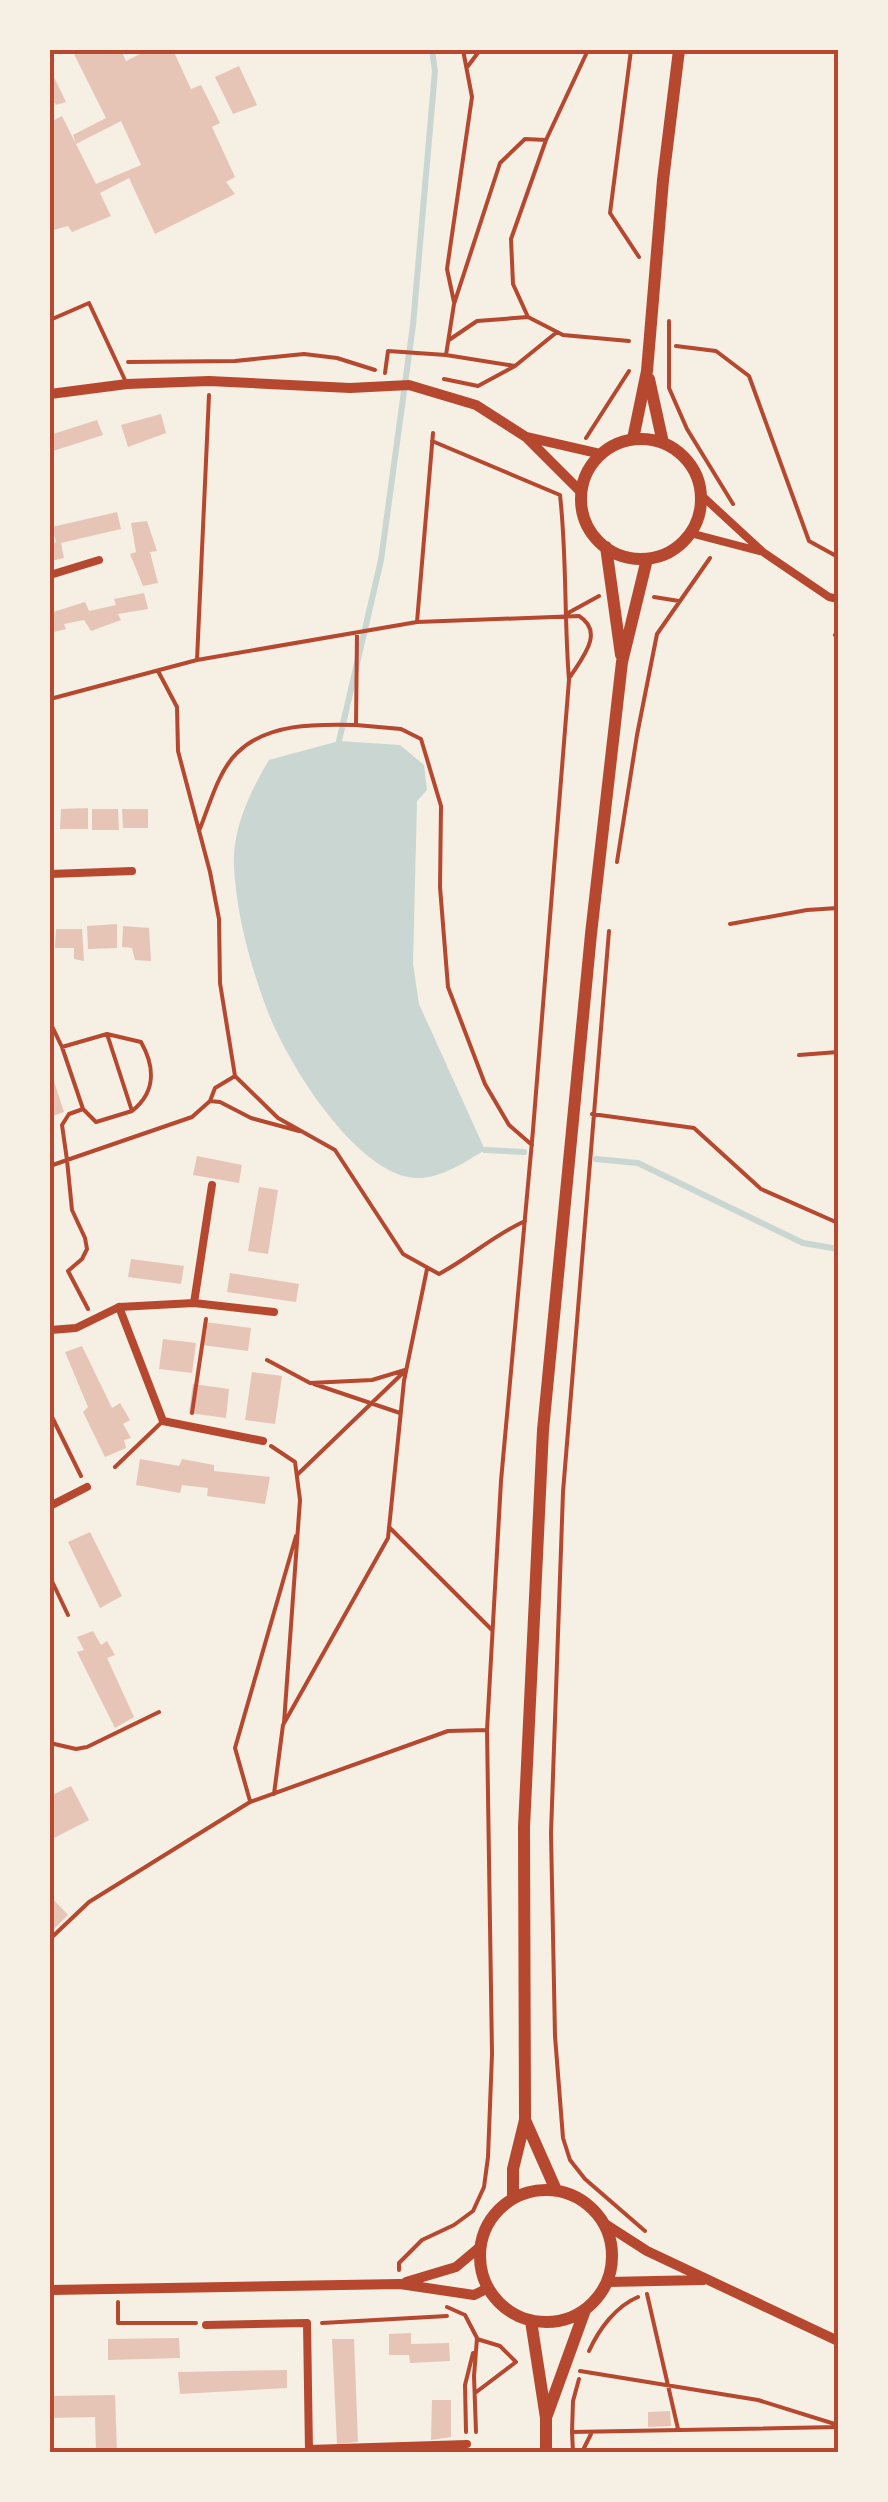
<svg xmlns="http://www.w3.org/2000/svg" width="888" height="2502" font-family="'DM Sans',sans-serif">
<rect width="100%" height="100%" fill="#f6efe4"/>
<!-- water -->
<path fill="#c9d6d2" d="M 339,741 L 400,745 L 424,765 L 427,790 L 417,801 L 413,964 L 419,1004 L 485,1150 C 463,1163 435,1183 408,1177 C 350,1165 285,1059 266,1007 C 250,964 236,912 234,866 C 232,829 251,790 269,760 Z"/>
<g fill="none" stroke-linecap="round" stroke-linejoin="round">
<!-- stream -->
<path stroke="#c9d6d2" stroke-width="6" d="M 339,741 L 381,560 L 413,325 L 435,71 L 432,50
M 485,1150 L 524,1152
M 596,1159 L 638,1163 L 803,1243 L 838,1249"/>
</g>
<!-- building -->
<path fill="#e6c5b7" d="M 79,50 L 121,50 L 126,61 L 142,53 L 140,50 L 173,50 L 191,89 L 201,85 L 220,123 L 212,127 L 235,177 L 226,182 L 235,194 L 155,234 L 129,178 L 100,193 L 111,216 L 72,232 L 68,226 L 50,231 L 50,122 L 62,116 L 96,184 L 141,165 L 121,121 L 76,144 L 73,135 L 106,118 L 73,52 Z
M 239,66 L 257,105 L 233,114 L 215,77 Z
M 53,75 L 66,102 L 56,105 L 50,97 L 50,76 Z
M 161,414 L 166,433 L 128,447 L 121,425 Z
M 97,420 L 103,435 L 50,452 L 50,435 Z
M 117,512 L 121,529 L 61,543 L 64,558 L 50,561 L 50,544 L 56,542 L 52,527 Z
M 147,521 L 157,551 L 150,552 L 158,583 L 143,586 L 130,554 L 136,552 L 131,523 Z
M 144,593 L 148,609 L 118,614 L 121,620 L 91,631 L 84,620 L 64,624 L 66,629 L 50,633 L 50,613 L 85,602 L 89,611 L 116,605 L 114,599 Z
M 88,808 L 88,829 L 60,829 L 61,809 Z
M 92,809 L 118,809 L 119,830 L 92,830 Z
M 122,809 L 148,809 L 148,828 L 123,828 Z
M 117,924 L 117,948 L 88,949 L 87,926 Z
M 123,926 L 149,928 L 151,961 L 135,960 L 132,948 L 122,947 Z
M 56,929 L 82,929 L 84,961 L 74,959 L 74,948 L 55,948 Z
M 50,1069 L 64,1112 L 50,1117 Z
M 197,1156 L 242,1165 L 239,1183 L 193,1175 Z
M 259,1187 L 278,1190 L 268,1254 L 248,1251 Z
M 131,1259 L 184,1266 L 181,1284 L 128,1277 Z
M 230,1273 L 299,1284 L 296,1302 L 227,1292 Z
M 205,1322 L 251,1328 L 248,1351 L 202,1345 Z
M 163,1339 L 196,1343 L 192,1373 L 159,1369 Z
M 82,1346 L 112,1408 L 120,1403 L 130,1420 L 123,1424 L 131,1438 L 124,1440 L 126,1448 L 105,1457 L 83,1412 L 88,1407 L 65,1352 Z
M 252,1372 L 282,1376 L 275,1424 L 245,1420 Z
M 193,1384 L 229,1389 L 226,1418 L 189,1413 Z
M 140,1459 L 179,1466 L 182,1459 L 214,1465 L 214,1471 L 270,1477 L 265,1504 L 207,1496 L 208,1488 L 182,1485 L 180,1493 L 136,1485 Z
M 90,1532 L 122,1596 L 100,1608 L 68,1542 Z
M 93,1631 L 101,1645 L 107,1641 L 115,1655 L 107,1658 L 134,1717 L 115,1728 L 77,1652 L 84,1650 L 77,1637 Z
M 71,1786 L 89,1820 L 50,1840 L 50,1796 Z
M 50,1896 L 68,1915 L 50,1933 Z
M 411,2333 L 411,2344 L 449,2343 L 450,2361 L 410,2363 L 409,2355 L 389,2355 L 389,2334 Z
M 179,2338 L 180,2358 L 108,2360 L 108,2339 Z
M 332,2339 L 354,2339 L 358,2442 L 337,2444 Z
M 287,2370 L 287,2388 L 180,2394 L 178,2372 Z
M 115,2395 L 117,2452 L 96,2452 L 95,2417 L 50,2418 L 50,2396 Z
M 432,2400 L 451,2400 L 451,2437 L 431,2440 Z
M 670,2411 L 671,2426 L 648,2427 L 648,2412 Z"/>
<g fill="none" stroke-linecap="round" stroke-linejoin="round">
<!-- path -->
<path stroke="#b5482f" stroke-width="4" d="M 631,50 L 610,213 L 639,257
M 468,66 L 480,50
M 546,140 L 588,50
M 454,302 L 447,269 L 472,97 L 463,50
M 669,321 L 669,388 L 687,429 L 733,504
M 449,340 L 477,321 L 528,317
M 676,346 L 716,351 L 749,376 L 809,541 L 838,557
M 446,355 L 454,304 L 500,163 L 525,139 L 546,140 L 511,239 L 513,284 L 528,317 L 563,335 L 629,341
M 128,362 L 235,361 L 304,354 L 337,358 L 375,370
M 385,373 L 388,351 L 446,355 L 515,366 L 557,332
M 444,379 L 478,386 L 515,366
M 586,438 L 629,371
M 654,597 L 679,601
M 568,613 L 599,596
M 417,622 L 433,433
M 835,635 L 838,630
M 197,660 L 209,395
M 50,699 L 197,660 L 417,622 L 579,616 C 605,632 582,658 570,677
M 356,725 L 401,729 L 421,739 L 441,806 L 440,887 L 448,987 L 485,1084 L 509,1125 L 532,1145
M 199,831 C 209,807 218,771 237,753 C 267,723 316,724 356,725 L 357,633
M 617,862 L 637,735 L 657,634 L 710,558
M 730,924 L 807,910 L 838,908
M 609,931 L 563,1492 L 551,1833 L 555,2036 L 563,2138 L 570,2160 L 585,2179 L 645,2231
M 50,1022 L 61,1045
M 107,1034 L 132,1111 L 96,1122 L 83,1109 L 62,1047 Z
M 107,1034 L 141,1042 C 155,1067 156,1092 132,1111
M 799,1055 L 838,1052
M 235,1076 L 278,1118 L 335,1150 L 403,1254 L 439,1274 C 469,1258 494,1235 525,1221
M 210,1101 L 220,1102 L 251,1118 L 299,1131
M 592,1114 L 694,1128 L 761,1189 L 838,1223
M 50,1166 L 67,1160 L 62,1125 L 69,1114 L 83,1109
M 88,1309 L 68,1271 L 82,1259 L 87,1249 L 85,1238 L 72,1210 L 67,1160 L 192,1117 L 210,1101 L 215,1088 L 235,1076 L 220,983 L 219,919 L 210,872 L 178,751 L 177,707 L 158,671
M 267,1360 L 310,1383 L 372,1380 L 405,1370
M 314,1384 L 400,1413
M 50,1413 L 81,1476
M 192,1413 L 206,1319
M 271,1446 L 295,1462 L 300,1500 L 284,1723
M 298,1474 L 406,1370
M 389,1527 L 492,1630
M 50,1577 L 68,1615
M 274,1794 L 283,1725 L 388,1538 L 404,1381 L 427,1269
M 250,1801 L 235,1748 L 296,1536
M 50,1939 L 89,1902 L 250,1802 L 448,1731 L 487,1730
M 399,2270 L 399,2263 L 422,2240 L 454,2225 L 473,2211 L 484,2187 L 488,2157 L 492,2054 L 487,1730 L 501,1481 L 533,1130 L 569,680 C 564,618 567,557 560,495 L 432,441
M 647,2294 L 678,2429
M 118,2302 L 118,2323 L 196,2323
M 447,2307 L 465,2315 L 477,2338 L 474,2376 L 476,2432
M 322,2323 L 447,2316
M 589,2351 C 599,2329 616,2306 638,2297
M 580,2371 L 758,2400 L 838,2425
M 579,2379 L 573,2401 L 572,2432 L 838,2427
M 475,2393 L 516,2362 L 500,2346 L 477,2339
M 466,2432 L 465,2385 L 473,2353
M 572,2432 L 573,2452
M 582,2452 L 591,2434"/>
<!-- service -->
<path stroke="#b5482f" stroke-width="4" d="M 50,320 L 89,303 L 125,380
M 115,1467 L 163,1421
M 50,1743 L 76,1749 L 87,1747 L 159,1712"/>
<!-- minor -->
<path stroke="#b5482f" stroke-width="8" d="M 700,494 L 763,552 L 829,597 L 838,599
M 690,533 L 759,551
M 50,575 L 99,560
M 50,874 L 132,871
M 194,1303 L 212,1185
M 119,1307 L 194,1303 L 274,1312
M 50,1330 L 76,1328 L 119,1307 L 163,1421 L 263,1441
M 50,1506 L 87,1487
M 206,2325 L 307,2323 L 309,2452
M 309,2449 L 467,2444"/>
<!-- tertiary -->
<path stroke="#b5482f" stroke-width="10" d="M 50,394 L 127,384 L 209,381 L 350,388 L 409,385 L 476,405 L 526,437 L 581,492
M 527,437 L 601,454
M 605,2224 L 647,2251 L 838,2341
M 406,2282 L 456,2267 L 481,2246
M 608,2282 L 703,2280
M 50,2290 L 400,2284 L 474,2295 L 488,2288"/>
<!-- primary -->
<path stroke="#b5482f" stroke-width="12" d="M 649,379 L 663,443
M 633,439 L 647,371 L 663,180 L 679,50
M581 499a60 60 0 1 1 120 0a60 60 0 1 1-120 0Z
M 606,547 L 621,655
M 525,2120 L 556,2190
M480 2256a66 66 0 1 1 132 0a66 66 0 1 1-132 0Z
M 513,2198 L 513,2169 L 525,2120 L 524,1827 L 543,1430 L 591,934 L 622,662 L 647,559
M 531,2321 L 546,2418 L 546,2452
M 547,2415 L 585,2310"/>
</g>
<!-- border -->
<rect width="888" height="2502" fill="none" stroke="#f6efe4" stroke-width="105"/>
<rect x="52" y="52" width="784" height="2398" fill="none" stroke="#b5482f" stroke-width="4"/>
</svg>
